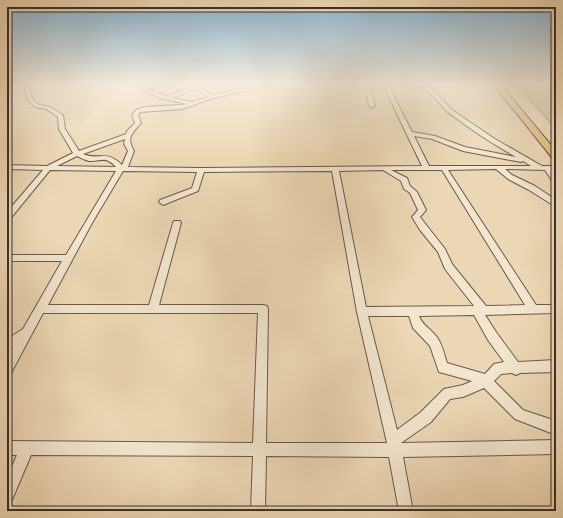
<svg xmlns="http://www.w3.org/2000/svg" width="563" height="518" font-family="'Libre Bodoni',serif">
<rect width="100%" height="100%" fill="#ecd7b4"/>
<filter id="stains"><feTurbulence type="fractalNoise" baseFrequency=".005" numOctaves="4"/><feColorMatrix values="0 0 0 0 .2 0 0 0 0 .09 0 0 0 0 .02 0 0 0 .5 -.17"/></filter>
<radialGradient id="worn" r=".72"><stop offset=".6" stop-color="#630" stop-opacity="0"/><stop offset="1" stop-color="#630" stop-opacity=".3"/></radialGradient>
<!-- green -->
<path fill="#bbbd8a" stroke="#7c765a" d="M 515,84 L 556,84 L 556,129 Z"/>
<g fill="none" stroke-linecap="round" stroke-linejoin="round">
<defs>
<path id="minor" d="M 24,84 L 29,84 L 32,99 L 39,105 L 50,107 L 63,115 L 65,129 L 79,151 L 126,134 L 127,131 L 135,123 L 132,115 L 136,110 L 145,107 L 181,105 L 187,104 L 160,98 L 131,84 C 145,84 153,93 166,96 L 196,85 L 213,95 L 263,84 L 274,84 L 213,98 L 182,109 L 140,112 L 138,115 L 141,123 C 132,133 126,138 134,151 L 128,167 L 201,168 L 422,166 L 385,89 L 371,91 L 375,106 L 372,108 L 369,106 L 366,90 L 384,86 L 383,84 L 423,84 L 434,91 L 452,110 L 495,139 L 542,166 L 556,166 L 556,170 L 552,170 L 556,175 L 556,182 L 553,182 L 545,170 L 505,169 L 512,175 L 535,186 L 556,200 L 556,207 L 529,190 L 508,179 L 496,169 L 448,170 L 536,305 L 556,305 L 556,313 L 485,315 L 496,332 L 518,362 L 556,360 L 556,372 L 520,373 L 516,375 L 512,373 L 501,374 L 494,381 L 523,410 L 556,421 L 556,435 L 515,419 L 484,388 L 463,397 L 450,399 L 431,422 L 401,443 L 556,440 L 556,454 L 403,457 L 413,511 L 399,511 L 389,457 L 266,456 L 265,511 L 251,511 L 253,456 L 31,455 L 12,500 L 7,502 L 7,478 L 17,455 L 7,455 L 7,441 L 253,443 L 258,313 L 43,313 L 11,373 L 7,375 L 7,358 L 13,347 L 7,350 L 7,339 L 23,329 L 62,261 L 7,261 L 7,255 L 66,255 L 116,171 L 50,170 L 10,219 L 7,220 L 7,212 L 43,170 L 7,169 L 7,165 L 47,166 L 73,153 L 59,129 L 58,117 L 46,109 L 35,107 L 27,99 ZM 388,85 C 399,86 412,83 422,88 C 433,92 439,105 449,113 C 470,129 493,144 516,157 L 465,147 L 435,136 L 412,132 ZM 196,88 L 208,97 L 192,102 L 172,98 ZM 414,136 L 432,139 L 463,151 L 521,162 L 523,161 L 531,166 L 429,166 ZM 125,139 L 124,144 L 128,151 L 122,165 C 105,149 100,161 83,154 ZM 77,156 C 81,158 85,160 89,161 C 102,162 104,155 116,167 L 57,166 ZM 383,170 L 401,181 L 404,189 L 410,193 L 418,210 L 412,217 L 420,230 L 438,252 L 445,269 L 474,306 L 366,307 L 339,171 ZM 391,170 L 442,170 L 525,305 L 486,306 L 452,264 L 445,249 L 420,217 L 426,210 L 417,192 L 410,186 L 407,178 ZM 123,171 L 197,172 L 192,188 L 160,200 L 159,202 L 163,205 L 198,191 L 204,172 L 332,171 L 357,312 L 387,443 L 266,443 L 268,309 L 267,306 L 263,305 L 159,305 L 181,223 L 180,221 L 174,221 L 173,223 L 149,305 L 48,305 L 92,223 ZM 474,315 L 488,340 L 504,362 L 494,364 L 485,374 L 447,363 C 444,354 442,343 436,336 C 430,328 422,325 419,316 ZM 368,316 L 409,316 L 413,328 L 430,346 L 439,372 L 472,381 L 463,385 L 444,389 L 421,412 L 397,430 Z"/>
<path id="highway" d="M 493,84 L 500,84 L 556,151 L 556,160 L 553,159 Z"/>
</defs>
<!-- minor casing -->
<use href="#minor" stroke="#68594c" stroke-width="2"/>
<!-- highway casing -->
<use href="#highway" stroke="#3c2f29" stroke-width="2"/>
<!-- minor -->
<use href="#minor" fill="#f3e5ce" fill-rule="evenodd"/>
<!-- highway -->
<use href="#highway" fill="#e6bc7a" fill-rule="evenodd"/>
</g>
<!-- sky -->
<linearGradient id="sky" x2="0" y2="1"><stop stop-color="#8ab5d5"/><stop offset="0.54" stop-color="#f6eddd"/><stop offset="1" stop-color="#f6eddd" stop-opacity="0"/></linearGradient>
<rect width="563" height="157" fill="url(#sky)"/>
<!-- margin -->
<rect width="563" height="518" fill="none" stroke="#ecd7b4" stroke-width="24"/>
<rect x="8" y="8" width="547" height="502" fill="none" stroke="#3c2f29" stroke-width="2"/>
<rect x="12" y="12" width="539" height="494" fill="none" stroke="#3c2f29"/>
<rect width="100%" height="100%" filter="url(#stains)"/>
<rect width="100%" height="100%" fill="url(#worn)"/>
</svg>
